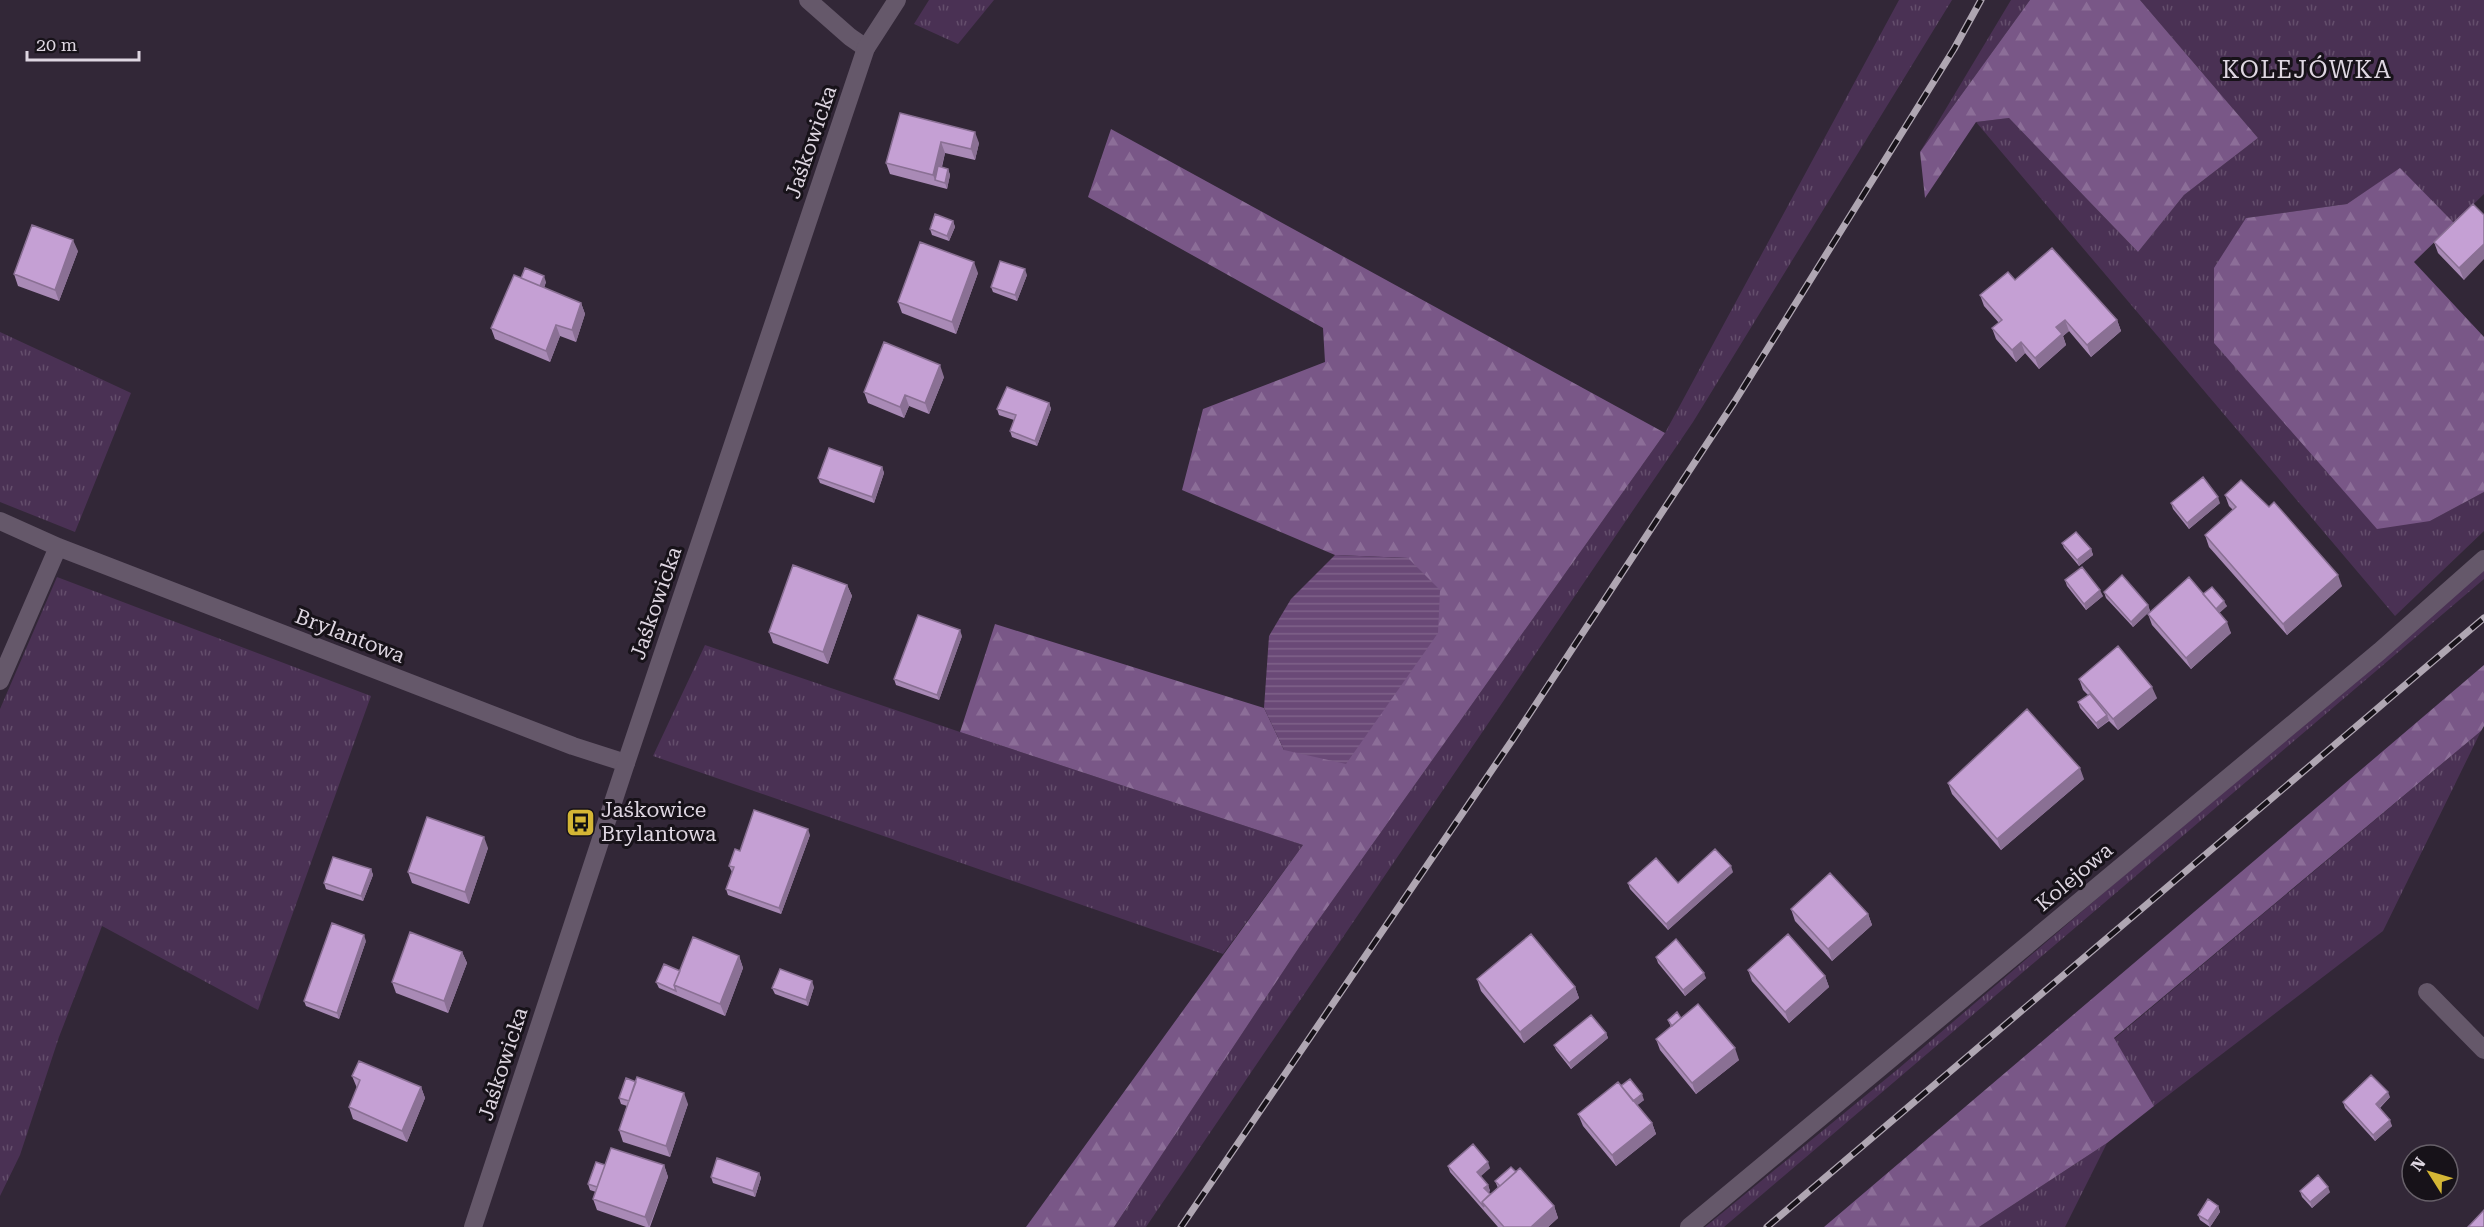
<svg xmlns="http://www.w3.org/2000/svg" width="2484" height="1227" font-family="'Roboto Serif',serif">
<defs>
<pattern id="grass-tufts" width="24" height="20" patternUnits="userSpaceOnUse" patternTransform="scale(1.5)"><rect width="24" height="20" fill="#4a3154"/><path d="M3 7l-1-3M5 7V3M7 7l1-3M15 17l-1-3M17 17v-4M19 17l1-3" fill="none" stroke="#644e6c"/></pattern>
<pattern id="forest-firs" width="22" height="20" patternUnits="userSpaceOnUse" patternTransform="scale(1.5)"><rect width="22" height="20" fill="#795787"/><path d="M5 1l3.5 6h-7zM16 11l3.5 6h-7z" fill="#8c6e98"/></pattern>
<pattern id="water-rules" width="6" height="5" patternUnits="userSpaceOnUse" patternTransform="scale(1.5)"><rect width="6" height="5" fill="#6a4977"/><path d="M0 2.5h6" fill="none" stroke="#7f628a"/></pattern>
</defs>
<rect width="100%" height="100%" fill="#322737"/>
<!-- grass -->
<path fill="url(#grass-tufts)" d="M 929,0 L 994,0 L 958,44 L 914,24 Z
M 1899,0 L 1952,0 L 1693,422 L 1146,1227 L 1114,1227 L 1300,946 L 1665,433 Z
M 2011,0 L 2030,0 L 1920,152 Z
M 2140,0 L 2484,0 L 2484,194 L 2454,223 L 2400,169 L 2347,204 L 2246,218 L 2430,521 L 2484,492 L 2484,531 L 2395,616 L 1976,122 L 2009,118 L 2138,252 L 2184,195 L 2258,138 Z
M 0,332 L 131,393 L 75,532 L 0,502 Z
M 2484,567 L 2484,579 L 1724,1227 L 1705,1227 L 1898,1069 Z
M 57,577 L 371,696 L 258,1010 L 102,926 L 59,1037 L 20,1155 L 0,1196 L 0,709 Z
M 705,645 L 960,732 L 1303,845 L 1223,954 L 653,756 Z
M 2481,731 L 2383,931 L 2154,1106 L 2114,1039 Z
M 2107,1143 L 2065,1227 L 1979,1227 Z"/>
<!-- forest -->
<path fill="url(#forest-firs)" d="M 2030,0 L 2140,0 L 2258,138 L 2184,195 L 2138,252 L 2009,118 L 1976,122 L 1925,198 L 1920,152 Z
M 1111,129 L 1665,433 L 1300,946 L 1114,1227 L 1026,1227 L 1303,845 L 960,732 L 995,624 L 1264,708 L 1284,750 L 1408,558 L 1335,555 L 1182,490 L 1203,409 L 1325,362 L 1323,328 L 1088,197 Z
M 2400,168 L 2454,223 L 2414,262 L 2484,337 L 2484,492 L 2430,521 L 2377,529 L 2214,343 L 2214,268 L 2246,218 L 2347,204 Z
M 2484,665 L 2484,726 L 2481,731 L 2114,1038 L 2154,1106 L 2107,1143 L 1979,1227 L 1824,1227 Z"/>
<!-- water -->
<path fill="url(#water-rules)" d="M 1335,555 L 1408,558 L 1440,590 L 1438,633 L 1346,764 L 1284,750 L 1264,708 L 1269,636 L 1291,599 Z"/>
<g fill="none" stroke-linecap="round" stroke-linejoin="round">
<!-- service -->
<path stroke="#65586a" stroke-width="18" d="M 2427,992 L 2484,1050"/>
<!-- minor -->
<path stroke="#65586a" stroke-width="18" d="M 808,0 L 850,37 L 866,48
M 0,521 L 58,547 L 573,746 L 626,763
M 0,681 L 58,547
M 1689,1227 L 2380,651 L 2484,559"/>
<!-- tertiary -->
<path stroke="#65586a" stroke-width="18" d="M 473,1227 L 626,763 L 866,48 L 897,0"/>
<defs>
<path id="rail" d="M 1181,1227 L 1513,739 L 1735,401 L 1954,49 L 1981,0
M 1767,1227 L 2484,618"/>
</defs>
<!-- rail casing -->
<use href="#rail" stroke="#afa6b2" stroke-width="7"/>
<!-- rail -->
<use href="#rail" stroke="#171219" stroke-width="4.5" stroke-dasharray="14" stroke-linecap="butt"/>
</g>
<!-- wall -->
<path fill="#a98ab6" d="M 900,113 L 979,143 L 975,160 L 945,153 L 942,167 L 948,169 L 950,175 L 947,189 L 890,174 L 886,163 Z
M 2484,215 L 2464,280 L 2438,253 L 2434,242 Z
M 953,221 L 955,227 L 949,241 L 932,235 L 930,229 Z
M 78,251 L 59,301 L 18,286 L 14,274 Z
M 978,273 L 956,334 L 902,313 L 898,302 Z
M 1027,275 L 1017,301 L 993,292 L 991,287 Z
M 521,278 L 546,282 L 544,288 L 581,303 L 585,314 L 576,342 L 560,336 L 550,362 L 495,339 L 491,328 Z
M 2015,280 L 2117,320 L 2121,331 L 2091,357 L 2069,331 L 2063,336 L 2066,345 L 2039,369 L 2025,353 L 2016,362 L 1996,339 L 1992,328 L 1999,323 L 1984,306 L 1980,295 Z
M 944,377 L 929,414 L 909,406 L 904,418 L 868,403 L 864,392 Z
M 1049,403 L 1051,409 L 1037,446 L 1012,437 L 1010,431 L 1014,420 L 999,415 L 997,409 Z
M 882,467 L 884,473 L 874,503 L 820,483 L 818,478 Z
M 2225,495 L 2342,586 L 2287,635 L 2209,547 L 2205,535 L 2233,510 L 2229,506 Z
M 2171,503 L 2220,503 L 2189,529 L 2173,509 Z
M 2062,543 L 2091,549 L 2093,555 L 2079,566 L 2064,548 Z
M 2065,580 L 2103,596 L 2086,610 L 2067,586 Z
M 847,585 L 852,596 L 828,664 L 773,643 L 769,632 Z
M 2104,592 L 2148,605 L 2150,611 L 2133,627 L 2106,598 Z
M 2203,594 L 2227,606 L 2219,613 L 2231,633 L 2191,669 L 2152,625 L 2148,614 Z
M 962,636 L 939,700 L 896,685 L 894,679 Z
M 2079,679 L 2157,698 L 2118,730 L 2109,721 L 2098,729 L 2080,708 L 2078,702 L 2088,695 L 2083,690 Z
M 2084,779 L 2001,850 L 1952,794 L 1948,783 Z
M 810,835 L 781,914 L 728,895 L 726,889 L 732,872 L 729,866 L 740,851 Z
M 488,848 L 469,904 L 412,883 L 408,872 Z
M 371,869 L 373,875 L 363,901 L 326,889 L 324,883 Z
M 1733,872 L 1668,930 L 1630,889 L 1628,883 L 1678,883 Z
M 1791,909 L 1868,914 L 1872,925 L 1832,961 L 1795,921 Z
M 366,941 L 339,1019 L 306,1006 L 304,1001 Z
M 462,952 L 467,963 L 448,1013 L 396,993 L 392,982 Z
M 739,956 L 743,968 L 725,1016 L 659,988 L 656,982 L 680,971 Z
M 1656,957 L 1706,978 L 1685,996 L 1658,963 Z
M 1748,970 L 1825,976 L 1829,987 L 1789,1023 L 1752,981 Z
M 1477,979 L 1575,987 L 1579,998 L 1524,1043 L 1481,991 Z
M 814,987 L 808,1006 L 775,994 L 772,988 Z
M 1681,1018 L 1739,1060 L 1696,1094 L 1660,1050 L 1656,1039 L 1671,1027 L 1668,1020 Z
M 1606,1033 L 1608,1038 L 1571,1069 L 1556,1050 L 1554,1045 Z
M 352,1076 L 421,1087 L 425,1098 L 407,1142 L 353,1119 L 349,1107 L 357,1088 Z
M 1621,1086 L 1644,1100 L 1637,1105 L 1652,1123 L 1656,1134 L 1616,1166 L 1583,1126 L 1578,1114 Z
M 2390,1097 L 2380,1108 L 2392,1126 L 2375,1141 L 2345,1108 L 2343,1102 Z
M 619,1098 L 688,1104 L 670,1157 L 623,1142 L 619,1130 L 627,1106 L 621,1104 Z
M 605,1165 L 664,1165 L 668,1177 L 650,1227 L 646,1227 L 597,1210 L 593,1199 L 596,1192 L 590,1190 L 588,1184 Z
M 1448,1166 L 1490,1168 L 1480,1176 L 1488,1185 L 1490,1191 L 1488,1192 L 1490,1194 L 1498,1188 L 1495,1181 L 1516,1172 L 1554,1206 L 1558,1218 L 1548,1227 L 1498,1227 L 1450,1172 Z
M 759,1173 L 761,1178 L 755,1197 L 713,1183 L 711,1177 Z
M 2300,1191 L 2330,1192 L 2312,1208 L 2302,1197 Z
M 2218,1206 L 2220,1212 L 2210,1227 L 2200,1220 L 2198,1215 Z"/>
<!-- shaded-wall -->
<path fill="#8a7094" d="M 975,132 L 979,143 L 975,160 L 971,149 Z
M 941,142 L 945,153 L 938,181 L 935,180 L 933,175 Z
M 948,169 L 950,175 L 947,189 L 945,183 Z
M 953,221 L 955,227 L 949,241 L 947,236 Z
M 73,240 L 78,251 L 59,301 L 55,290 Z
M 2484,244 L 2484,259 L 2464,280 L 2459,268 Z
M 974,262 L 978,273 L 956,334 L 952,322 Z
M 1025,269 L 1027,275 L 1017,301 L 1015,295 Z
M 544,276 L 546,282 L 541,295 L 539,289 Z
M 581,303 L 585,314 L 576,342 L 572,330 Z
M 2065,320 L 2069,331 L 2063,336 L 2066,345 L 2039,369 L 2035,358 L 2056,327 Z
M 2117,320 L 2121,331 L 2091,357 L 2087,345 Z
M 556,325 L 560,336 L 550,362 L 546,351 Z
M 2021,342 L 2025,353 L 2016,362 L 2012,350 Z
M 940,365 L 944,377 L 929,414 L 925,403 Z
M 905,395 L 909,406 L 904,418 L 900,407 Z
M 1049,403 L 1051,409 L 1037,446 L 1035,441 Z
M 882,467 L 884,473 L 874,503 L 872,497 Z
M 2218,497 L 2220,503 L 2189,529 L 2187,523 Z
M 2091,549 L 2093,555 L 2079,566 L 2077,560 Z
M 2338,575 L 2342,586 L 2287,635 L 2283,624 Z
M 847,585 L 852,596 L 828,664 L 823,652 Z
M 2100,590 L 2103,596 L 2086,610 L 2084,604 Z
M 2224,601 L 2227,606 L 2216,616 L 2214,610 Z
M 2148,605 L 2150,611 L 2133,627 L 2131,622 Z
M 2227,622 L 2231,633 L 2191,669 L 2186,658 Z
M 960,630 L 962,636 L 939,700 L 937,695 Z
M 2152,687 L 2157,698 L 2118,730 L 2113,719 Z
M 2107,715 L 2109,720 L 2098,729 L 2096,723 Z
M 2080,768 L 2084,779 L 2001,850 L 1997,839 Z
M 808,829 L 810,835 L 781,914 L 779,908 Z
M 484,837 L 488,848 L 469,904 L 465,892 Z
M 1731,866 L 1733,872 L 1668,930 L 1666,924 Z
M 371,869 L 373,875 L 363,901 L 361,896 Z
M 1868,914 L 1872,925 L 1832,961 L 1828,949 Z
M 364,935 L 366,941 L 339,1019 L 337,1013 Z
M 462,952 L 467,963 L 448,1013 L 444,1001 Z
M 739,956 L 743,968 L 725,1016 L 720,1004 Z
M 1704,973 L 1706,978 L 1685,996 L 1683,990 Z
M 1825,976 L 1829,987 L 1789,1023 L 1785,1012 Z
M 812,981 L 814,987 L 808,1006 L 806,1000 Z
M 1575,987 L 1579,998 L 1524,1043 L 1520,1032 Z
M 1606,1033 L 1608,1038 L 1571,1069 L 1569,1063 Z
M 1735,1048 L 1739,1060 L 1696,1094 L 1692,1083 Z
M 421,1087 L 425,1098 L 407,1142 L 402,1131 Z
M 2388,1092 L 2390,1097 L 2378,1109 L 2376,1104 Z
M 684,1093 L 688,1104 L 670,1157 L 666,1146 Z
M 1642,1094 L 1644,1100 L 1634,1108 L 1632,1102 Z
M 2390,1120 L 2392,1126 L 2375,1141 L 2373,1135 Z
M 1652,1123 L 1656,1134 L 1616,1166 L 1612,1155 Z
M 1488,1162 L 1490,1168 L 1479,1178 L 1477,1172 Z
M 664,1165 L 668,1177 L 649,1227 L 645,1217 Z
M 759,1173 L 761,1178 L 755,1197 L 753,1191 Z
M 1488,1185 L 1490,1191 L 1487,1194 L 1484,1188 Z
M 2328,1187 L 2330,1192 L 2312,1208 L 2310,1202 Z
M 1554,1206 L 1558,1218 L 1548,1227 L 1531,1227 Z
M 2218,1206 L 2220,1212 L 2210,1227 L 2208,1221 Z"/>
<!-- building -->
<path fill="#c5a0d4" stroke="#8a7094" stroke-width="1.5" d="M 900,113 L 975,132 L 971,149 L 941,142 L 933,175 L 886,163 Z
M 938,166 L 948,169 L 945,183 L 935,180 Z
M 2473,204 L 2484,215 L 2484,244 L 2459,268 L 2434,242 Z
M 935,214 L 953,221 L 947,236 L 930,229 Z
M 32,225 L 73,240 L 55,290 L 14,274 Z
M 920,242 L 974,262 L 952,322 L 898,302 Z
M 2052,248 L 2117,320 L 2087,345 L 2065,320 L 2056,327 L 2062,334 L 2035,358 L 2021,342 L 2012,350 L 1992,328 L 2002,320 L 1980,295 L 2008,272 L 2015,280 Z
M 1000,261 L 1025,269 L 1015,295 L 991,287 Z
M 525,268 L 544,276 L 540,286 L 521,278 Z
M 514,275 L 581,303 L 572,330 L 556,325 L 546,351 L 491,328 Z
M 884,342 L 940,365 L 925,403 L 905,395 L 900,407 L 864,392 Z
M 1007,387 L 1049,403 L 1035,441 L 1010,431 L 1016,415 L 997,409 Z
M 829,448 L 882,467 L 872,497 L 818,478 Z
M 2203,477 L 2218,497 L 2187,523 L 2171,503 Z
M 2241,480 L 2269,507 L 2274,502 L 2338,575 L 2283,624 L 2205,535 L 2236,507 L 2225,495 Z
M 2076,532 L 2091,549 L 2077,560 L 2062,543 Z
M 793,565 L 847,585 L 823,652 L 769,632 Z
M 2082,567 L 2100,590 L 2084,604 L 2065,580 Z
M 2122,575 L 2148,605 L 2131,622 L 2104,592 Z
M 2189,577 L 2227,622 L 2186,658 L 2148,614 Z
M 2212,587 L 2224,601 L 2216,609 L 2203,594 Z
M 918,615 L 960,630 L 937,695 L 894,679 Z
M 2118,646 L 2152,687 L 2113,719 L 2079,679 Z
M 2090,694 L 2107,715 L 2096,723 L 2078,702 Z
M 2027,709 L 2080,768 L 1997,839 L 1948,783 Z
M 754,810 L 808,829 L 779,908 L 726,889 L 734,867 L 729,866 L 735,849 L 740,851 Z
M 427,817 L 484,837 L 465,892 L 408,872 Z
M 1715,849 L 1731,866 L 1666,924 L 1628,883 L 1656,858 L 1678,883 Z
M 333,857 L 371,869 L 361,896 L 324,883 Z
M 1830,873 L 1868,914 L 1828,949 L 1791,909 Z
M 332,923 L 364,935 L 337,1013 L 304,1001 Z
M 410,932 L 462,952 L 444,1001 L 392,982 Z
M 1531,934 L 1575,987 L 1520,1032 L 1477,979 Z
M 1788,934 L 1825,976 L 1785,1012 L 1748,970 Z
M 693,937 L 739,956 L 720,1004 L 674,985 Z
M 1676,939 L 1704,973 L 1683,990 L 1656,957 Z
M 664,964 L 680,971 L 674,985 L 676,991 L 656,982 Z
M 780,969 L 812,981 L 806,1000 L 772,988 Z
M 1698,1004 L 1735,1048 L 1692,1083 L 1656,1039 Z
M 1677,1012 L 1681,1018 L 1672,1026 L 1668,1020 Z
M 1591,1015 L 1606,1033 L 1569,1063 L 1554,1045 Z
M 359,1061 L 421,1087 L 402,1131 L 349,1107 L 360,1080 L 352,1076 Z
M 2371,1075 L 2388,1092 L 2376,1104 L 2390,1120 L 2373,1135 L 2343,1102 Z
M 637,1077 L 684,1093 L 666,1146 L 619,1130 Z
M 626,1078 L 636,1082 L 629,1101 L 619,1098 Z
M 1630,1079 L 1642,1094 L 1633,1101 L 1621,1086 Z
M 1618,1082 L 1652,1123 L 1612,1155 L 1578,1114 Z
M 1473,1144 L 1488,1162 L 1477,1172 L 1488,1185 L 1484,1188 L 1490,1194 L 1482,1202 L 1484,1207 L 1448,1166 Z
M 611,1148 L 664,1165 L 645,1217 L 593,1199 Z
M 717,1158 L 759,1173 L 753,1191 L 711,1177 Z
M 596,1162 L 605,1165 L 597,1187 L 588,1184 Z
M 1511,1167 L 1516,1172 L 1500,1186 L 1495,1181 Z
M 1520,1168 L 1554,1206 L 1531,1227 L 1504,1227 L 1482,1202 Z
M 2318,1175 L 2328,1187 L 2310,1202 L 2300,1191 Z
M 2208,1199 L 2218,1206 L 2208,1221 L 2198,1215 Z
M 2484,1210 L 2484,1227 L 2468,1227 Z"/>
<!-- icons -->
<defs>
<symbol id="bus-square" viewBox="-11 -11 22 22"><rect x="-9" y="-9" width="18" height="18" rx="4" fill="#d4b635" stroke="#171219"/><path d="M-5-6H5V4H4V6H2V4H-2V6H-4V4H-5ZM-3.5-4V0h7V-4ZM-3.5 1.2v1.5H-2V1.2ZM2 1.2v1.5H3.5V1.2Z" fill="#111"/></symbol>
</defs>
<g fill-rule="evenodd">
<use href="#bus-square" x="564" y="806" width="33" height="33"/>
</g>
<g text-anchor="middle" stroke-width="6" stroke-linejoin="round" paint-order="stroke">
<!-- street labels -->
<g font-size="21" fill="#ded6e1" stroke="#171219">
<text transform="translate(811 142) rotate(-71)" y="7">Jaśkowicka</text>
<text transform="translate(656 603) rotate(-71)" y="7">Jaśkowicka</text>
<text transform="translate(350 636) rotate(21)" y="7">Brylantowa</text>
<text transform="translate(2074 877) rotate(-40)" y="7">Kolejowa</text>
<text transform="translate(503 1064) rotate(-72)" y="7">Jaśkowicka</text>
</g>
<!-- poi labels -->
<g font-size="21" fill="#ded6e1" stroke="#171219" text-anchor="start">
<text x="601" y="817">Jaśkowice<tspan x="601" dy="24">Brylantowa</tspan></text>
</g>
<!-- quarter labels -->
<g font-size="24" letter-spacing="1.5" fill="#ded6e1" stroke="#171219">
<text x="2307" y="78">KOLEJÓWKA</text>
</g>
</g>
<!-- north arrow -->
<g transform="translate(2430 1173) rotate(307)"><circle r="28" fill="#171219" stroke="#676069" stroke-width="1.5"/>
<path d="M0-4.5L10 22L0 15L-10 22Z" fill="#d4b635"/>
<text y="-9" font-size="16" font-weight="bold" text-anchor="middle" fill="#ded6e1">N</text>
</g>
<!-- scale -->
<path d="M27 51v9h112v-9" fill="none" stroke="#ded6e1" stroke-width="3"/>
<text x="36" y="51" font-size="18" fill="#ded6e1" stroke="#171219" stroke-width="4.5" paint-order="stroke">20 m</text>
</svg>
